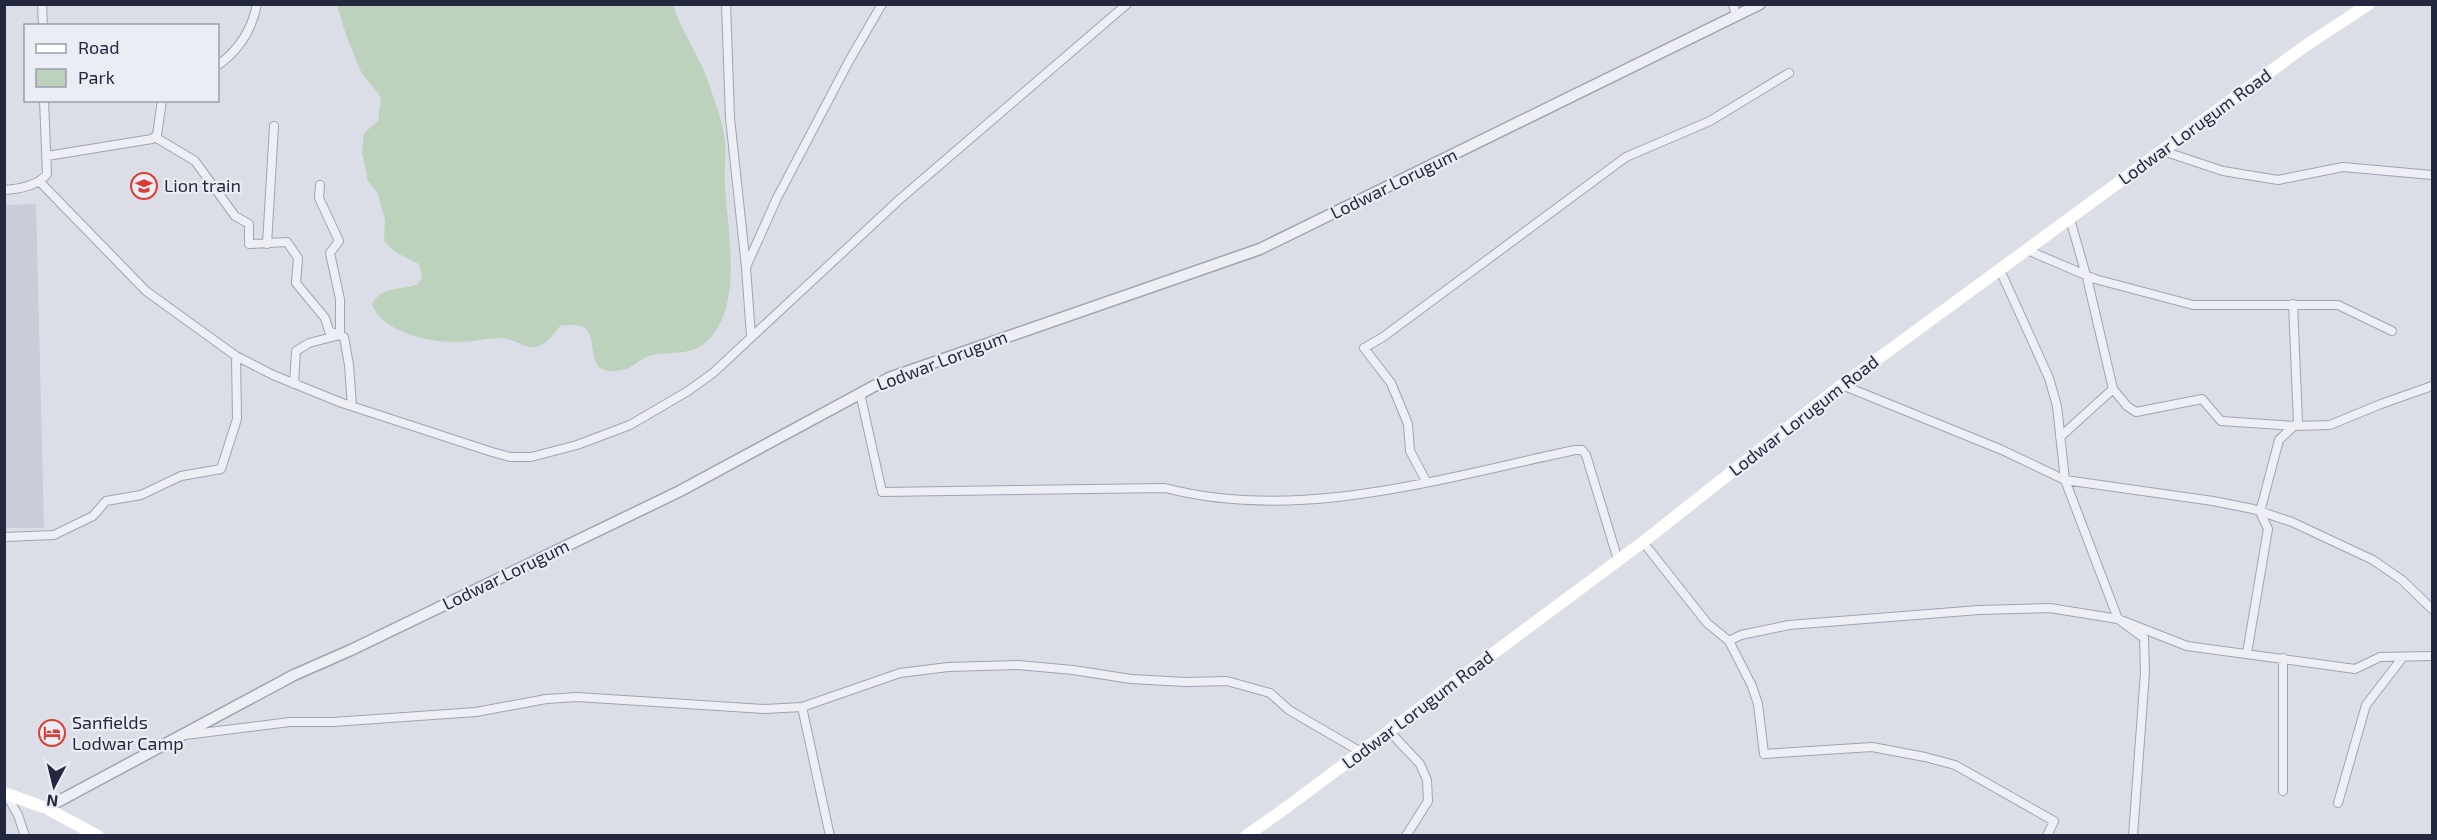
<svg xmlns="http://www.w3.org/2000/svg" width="2437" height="840" font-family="'Exo 2',sans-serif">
<rect width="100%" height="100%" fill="#dbdde7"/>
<!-- built -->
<path fill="#c9ccd9" d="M 36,204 L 44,528 L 5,528 L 5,205 Z"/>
<!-- green -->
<path fill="#bcd2bc" d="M 337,5 L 673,5 C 682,34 701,58 710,87 C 715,103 722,119 724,135 C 727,152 724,169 725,185 C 727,230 745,309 705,343 C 688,357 669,350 649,356 C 639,359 633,368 622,370 C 580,378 602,337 583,327 C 576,324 567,325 560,326 C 554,334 547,344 536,347 C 523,349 514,338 501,338 C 488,338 476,341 464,342 C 436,344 382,334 372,304 C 382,285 401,291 418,284 L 422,277 L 419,264 L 395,252 L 384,241 L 385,220 L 378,194 L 368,181 L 362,152 L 364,133 L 378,121 L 381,99 L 379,94 L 362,74 L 346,35 Z"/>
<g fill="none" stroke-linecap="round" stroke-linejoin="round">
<defs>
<path id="minor" d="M 42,4 L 43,26
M 726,4 L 730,118 L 746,267
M 1733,4 L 1736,16
M 218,65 C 239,50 252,30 257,4
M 155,137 L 195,161 L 235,216 L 249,224 L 249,244 L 287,242 L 298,258 L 296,283 L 325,318 L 329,331 L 344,337 L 349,365 L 352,406
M 2163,151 L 2223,171 L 2278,180 L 2343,167 L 2432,175
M 47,156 L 152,139 L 157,135 L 162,100
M 39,181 L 146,291 L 236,356 L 273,375 L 342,403 L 492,452 L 510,457 L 531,457 L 577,445 L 630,425 L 688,391 L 713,373 L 900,199 L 1127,4
M 4,190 C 19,189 38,186 47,174 L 44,100
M 2070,219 L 2088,282 L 2113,389 L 2127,406 L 2136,412 L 2202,399 L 2221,421 L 2294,426 L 2330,425 L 2381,404 L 2432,386
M 267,244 L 274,126
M 2027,250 L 2095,279 L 2193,305 L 2338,305 L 2392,331
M 2000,270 L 2049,378 L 2057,406 L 2065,480 L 2118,619 L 2144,638 L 2145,672 L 2133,836
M 751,336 L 746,267 L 777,198 L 849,61 L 882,4
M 294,384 L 296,351 L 309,343 L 340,335 L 340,299 L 330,253 L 339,241 L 319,198 L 320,185
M 1842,385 L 2002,450 L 2065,480 L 2213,501 L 2253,509 L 2292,522 L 2373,560 L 2402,580 L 2432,609
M 860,393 L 882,492 L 1165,488 C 1300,523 1442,478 1575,450 L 1582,450 L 1586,455 L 1618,560
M 2060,437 L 2113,389
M 1426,481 L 1410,451 L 1408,424 L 1391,383 L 1364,348 L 1383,337 L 1626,157 L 1710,121 L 1789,73
M 4,537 L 54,535 L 93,516 L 106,501 L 141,495 L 181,476 L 221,469 L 237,419 L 236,356
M 1643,542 L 1707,623 L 1729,641 L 1752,686 L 1758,704 L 1764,754 L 1872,747 L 1925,757 L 1955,765 L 2054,821 L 2047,836
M 1729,641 L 1741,635 L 1789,625 L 1979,610 L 2050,608 L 2118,619 L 2187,646 L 2355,669 L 2380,657 L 2432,656
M 2247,653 L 2268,529 L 2260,512 L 2279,440 L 2298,422 L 2293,304
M 2283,658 L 2283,791
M 802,707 L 830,836
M 1389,731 L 1420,764 L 1427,780 L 1428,801 L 1406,836
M 185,735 L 290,722 L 333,722 L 476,712 L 546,699 L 577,697 L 765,709 L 802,707 L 900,673 L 948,667 L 1018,665 L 1073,670 L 1131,679 L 1186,682 L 1227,681 L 1270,693 L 1289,710 L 1361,752
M 6,794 L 18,815 L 25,836
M 2338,803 L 2366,705 L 2403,657"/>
<path id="tertiary" d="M 46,808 L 294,675 L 351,650 L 680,491 L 889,378 L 1260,249 L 1760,4"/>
</defs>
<!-- minor casing -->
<use href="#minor" stroke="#a0a3b1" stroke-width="10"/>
<!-- tertiary casing -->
<use href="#tertiary" stroke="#a0a3b1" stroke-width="13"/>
<!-- minor -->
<use href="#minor" stroke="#eeeff5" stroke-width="8"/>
<!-- tertiary -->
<use href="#tertiary" stroke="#eeeff5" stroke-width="10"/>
<!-- secondary -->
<path stroke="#fff" stroke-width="12" d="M 4,793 L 46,808 L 98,836
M 1246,836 L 1287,807 L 1643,542 L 1842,385 L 2305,46 L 2369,4"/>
</g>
<!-- icons -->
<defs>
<symbol id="school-ring" viewBox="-11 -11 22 22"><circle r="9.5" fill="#ebedf5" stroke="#da3d33" stroke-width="1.5"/><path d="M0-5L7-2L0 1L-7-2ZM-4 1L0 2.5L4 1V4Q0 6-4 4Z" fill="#da3d33"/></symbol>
<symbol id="hotel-ring" viewBox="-11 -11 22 22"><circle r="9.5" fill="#ebedf5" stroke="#da3d33" stroke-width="1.5"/><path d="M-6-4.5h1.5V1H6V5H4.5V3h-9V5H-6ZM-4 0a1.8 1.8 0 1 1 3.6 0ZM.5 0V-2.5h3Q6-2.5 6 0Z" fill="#da3d33"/></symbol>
</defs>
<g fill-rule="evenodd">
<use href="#school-ring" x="129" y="171" width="30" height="30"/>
<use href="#hotel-ring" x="37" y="718" width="30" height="30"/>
</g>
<g text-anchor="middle" stroke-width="4.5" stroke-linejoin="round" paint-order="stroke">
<!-- street labels -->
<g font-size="18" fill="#24283f" stroke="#ebedf5">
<text transform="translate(2195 127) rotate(-36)" y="6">Lodwar Lorugum Road</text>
<text transform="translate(1394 184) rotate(-26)" y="6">Lodwar Lorugum</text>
<text transform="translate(942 361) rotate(-21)" y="6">Lodwar Lorugum</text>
<text transform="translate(1804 416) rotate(-38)" y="6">Lodwar Lorugum Road</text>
<text transform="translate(506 575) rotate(-26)" y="6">Lodwar Lorugum</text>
<text transform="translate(1418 710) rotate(-37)" y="6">Lodwar Lorugum Road</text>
</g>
<!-- poi labels -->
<g font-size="18" fill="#24283f" stroke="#ebedf5" text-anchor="start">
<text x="164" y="192">Lion train</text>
<text x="72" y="729">Sanfields<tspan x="72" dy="21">Lodwar Camp</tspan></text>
</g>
</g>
<!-- border -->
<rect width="2437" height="840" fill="none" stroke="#24283f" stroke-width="12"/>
<!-- legend -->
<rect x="24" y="24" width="195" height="78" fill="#ebedf5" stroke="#9b9eac" stroke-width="1.5"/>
<rect x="36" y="44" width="30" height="9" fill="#ffffff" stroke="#9b9eac" stroke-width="1.5"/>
<text x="78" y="54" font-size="18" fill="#24283f">Road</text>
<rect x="36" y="69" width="30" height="18" fill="#bcd2bc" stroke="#9b9eac" stroke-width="1.5"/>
<text x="78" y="84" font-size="18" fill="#24283f">Park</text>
<!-- north arrow -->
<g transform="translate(54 786) rotate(187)" stroke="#ebedf5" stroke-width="4.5" paint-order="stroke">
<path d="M0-4.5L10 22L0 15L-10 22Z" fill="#24283f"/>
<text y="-9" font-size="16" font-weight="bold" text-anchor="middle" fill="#24283f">N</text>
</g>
</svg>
